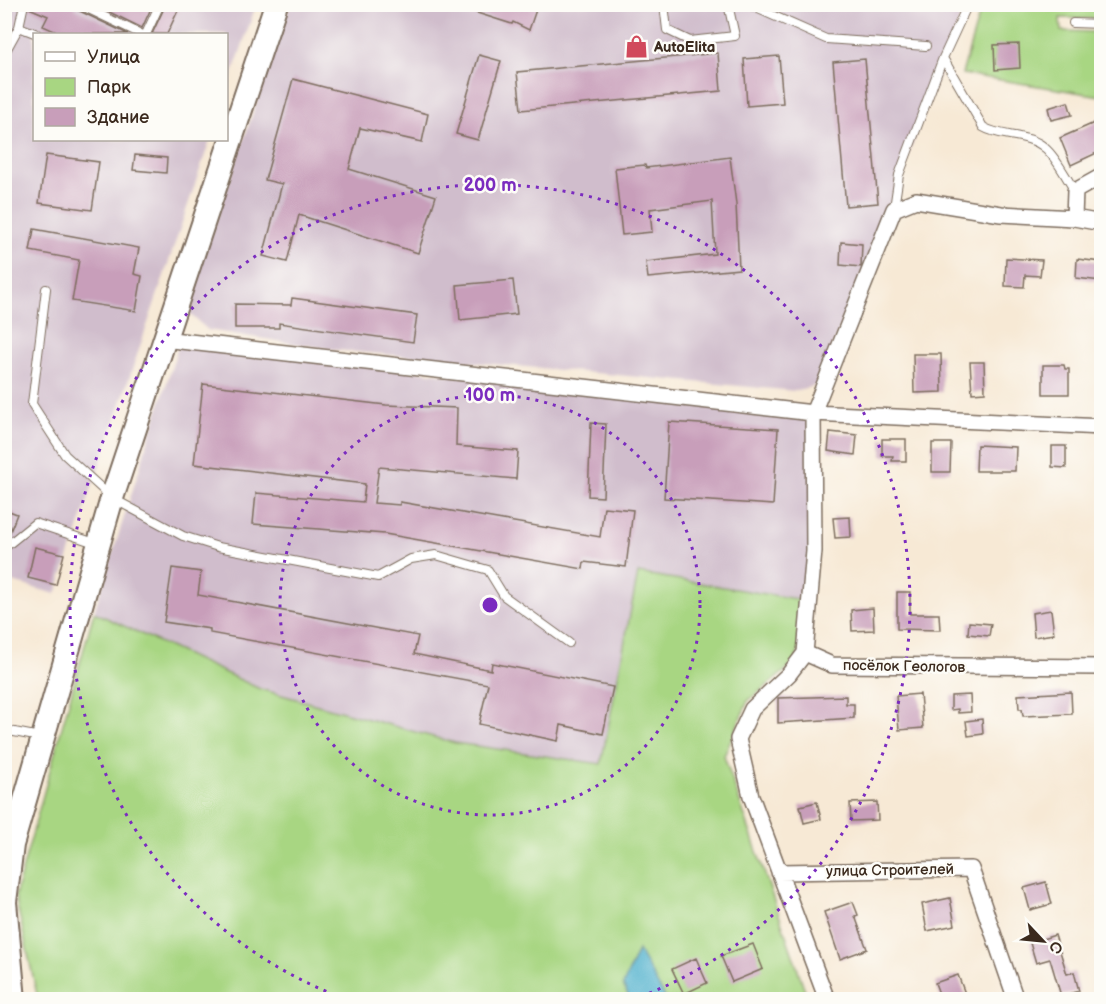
<svg xmlns="http://www.w3.org/2000/svg" width="1106" height="1004" font-family="'Balsamiq Sans',sans-serif">
<rect width="100%" height="100%" fill="#fdfcf7"/>
<filter id="ink" filterUnits="userSpaceOnUse"><feTurbulence type="fractalNoise" baseFrequency=".0167" numOctaves="2"/><feDisplacementMap in="SourceGraphic" scale="12" xChannelSelector="R" yChannelSelector="G"/><feConvolveMatrix kernelMatrix="1 2 1 2 8 2 1 2 1" color-interpolation-filters="sRGB"/></filter>
<filter id="wash" filterUnits="userSpaceOnUse"><feTurbulence type="fractalNoise" baseFrequency=".008" numOctaves="4" result="noise"/><feDisplacementMap in="SourceGraphic" scale="24" xChannelSelector="R" yChannelSelector="G"/><feGaussianBlur stdDeviation="1.35" result="paint"/><feColorMatrix in="noise" values="0 0 0 0 0 0 0 0 0 0 0 0 0 0 0 0 0 1.4 0 .05"/><feComposite in="paint" operator="in"/></filter>
<g filter="url(#wash)">
<rect width="100%" height="100%" fill="#f7e9d5"/>
<!-- industrial -->
<path fill="#d0bdcc" d="M 4,5 L 256,5 L 227,91 L 226,34 L 34,34 L 34,140 L 210,140 L 56,594 L 5,580 Z
M 290,5 L 965,5 L 889,207 L 817,385 L 796,391 L 336,350 L 208,330 L 185,310 Z
M 179,344 L 817,417 L 809,601 L 639,573 L 601,764 L 455,743 L 260,689 L 94,612 Z"/>
<!-- green -->
<path fill="#a8d682" stroke="#728050" stroke-width="1.5" d="M 982,5 L 1101,5 L 1101,19 L 1060,18 L 1061,31 L 1101,32 L 1101,96 L 962,74 Z
M 638,573 L 809,601 L 796,662 L 748,701 L 724,756 L 808,999 L 38,999 L 15,896 L 94,612 L 260,689 L 455,743 L 601,764 Z"/>
<!-- water -->
<path fill="#4eb0cd" stroke="#446d76" stroke-width="1.5" d="M 638,950 L 666,999 L 630,999 L 623,985 Z"/>
<g id="blocks">
<!-- building -->
<path fill="#c89eba" d="M 30,4 L 72,4 L 75,9 L 128,34 L 61,34 L 43,26 L 48,16 L 29,8 Z
M 93,4 L 153,4 L 142,28 Z
M 166,4 L 181,4 L 167,34 L 152,34 Z
M 459,4 L 538,4 L 529,30 L 513,22 L 512,24 L 458,7 Z
M 1019,44 L 1020,68 L 995,70 L 994,45 Z
M 718,53 L 721,91 L 521,110 L 517,72 Z
M 479,55 L 501,61 L 478,140 L 456,134 Z
M 779,56 L 783,103 L 747,106 L 744,59 Z
M 865,59 L 878,203 L 846,206 L 833,62 Z
M 293,79 L 428,114 L 422,142 L 360,128 L 349,169 L 436,196 L 418,253 L 299,215 L 287,262 L 263,256 L 282,184 L 265,180 Z
M 1068,102 L 1072,115 L 1051,120 L 1048,108 Z
M 1101,120 L 1101,151 L 1071,165 L 1060,138 Z
M 46,155 L 99,162 L 92,210 L 39,203 Z
M 135,155 L 167,158 L 166,173 L 133,170 Z
M 730,157 L 736,204 L 739,269 L 648,278 L 646,262 L 715,254 L 712,201 L 650,209 L 652,232 L 622,235 L 615,168 L 645,165 L 646,168 Z
M 34,229 L 139,248 L 134,274 L 142,276 L 136,311 L 72,301 L 79,260 L 30,251 Z
M 841,242 L 862,244 L 861,267 L 840,265 Z
M 1006,258 L 1042,260 L 1040,276 L 1025,275 L 1024,287 L 1005,286 Z
M 1077,259 L 1101,262 L 1101,281 L 1076,278 Z
M 513,280 L 517,314 L 460,320 L 457,285 Z
M 292,298 L 417,315 L 413,342 L 279,323 L 279,328 L 235,328 L 235,304 L 291,305 Z
M 913,354 L 941,354 L 942,392 L 914,393 Z
M 970,362 L 984,362 L 985,392 L 972,393 Z
M 1043,365 L 1064,365 L 1065,369 L 1069,369 L 1069,394 L 1043,394 Z
M 203,384 L 386,405 L 457,408 L 456,446 L 518,451 L 516,479 L 379,467 L 374,503 L 400,505 L 400,502 L 600,537 L 604,507 L 633,510 L 626,567 L 584,562 L 583,569 L 385,534 L 253,524 L 256,493 L 363,502 L 365,484 L 194,464 Z
M 669,422 L 778,429 L 773,505 L 664,498 Z
M 591,423 L 606,424 L 603,497 L 588,496 Z
M 830,432 L 857,435 L 855,455 L 828,451 Z
M 882,439 L 906,439 L 906,461 L 892,461 L 893,456 L 882,456 Z
M 932,443 L 951,443 L 950,472 L 932,472 Z
M 977,445 L 1016,447 L 1015,471 L 976,471 Z
M 1052,446 L 1066,446 L 1066,468 L 1052,467 Z
M 4,509 L 17,514 L 8,537 L 4,540 Z
M 850,517 L 851,537 L 835,538 L 833,518 Z
M 35,547 L 64,554 L 56,585 L 28,578 Z
M 172,568 L 201,572 L 198,595 L 418,636 L 414,654 L 491,670 L 492,663 L 613,687 L 603,734 L 561,725 L 558,741 L 479,724 L 488,684 L 210,633 L 210,629 L 164,622 Z
M 897,592 L 910,592 L 910,614 L 939,614 L 940,630 L 897,629 Z
M 873,608 L 874,630 L 852,631 L 851,610 Z
M 1051,610 L 1054,634 L 1034,637 L 1032,613 Z
M 969,622 L 991,624 L 989,636 L 968,634 Z
M 1071,692 L 1072,714 L 1023,716 L 1022,709 L 1019,709 L 1018,695 Z
M 920,694 L 923,728 L 899,730 L 896,696 Z
M 970,695 L 971,712 L 958,713 L 958,709 L 951,710 L 951,696 Z
M 846,696 L 846,704 L 854,704 L 854,718 L 778,723 L 778,698 Z
M 982,719 L 983,734 L 968,736 L 966,721 Z
M 817,802 L 821,819 L 804,823 L 800,806 Z
M 877,802 L 878,820 L 851,821 L 850,803 Z
M 1046,882 L 1052,904 L 1030,910 L 1024,888 Z
M 950,898 L 955,925 L 927,931 L 922,904 Z
M 853,902 L 858,915 L 855,916 L 867,949 L 840,959 L 824,912 Z
M 1055,935 L 1067,974 L 1074,972 L 1079,991 L 1061,996 L 1050,959 L 1036,963 L 1030,943 Z
M 753,944 L 763,969 L 732,982 L 721,956 Z
M 696,958 L 707,983 L 684,994 L 672,969 Z
M 958,975 L 967,999 L 941,999 L 935,983 Z"/>
</g>
</g>
<g filter="url(#ink)">
<use href="#blocks" fill-opacity="0" stroke="#7d6d5e" stroke-width="1.5"/>
<g fill="none" stroke-linecap="round" stroke-linejoin="round">
<defs>
<path id="lane" d="M 78,4 L 141,34
M 664,4 L 667,30 L 690,41 L 735,36 L 728,4
M 747,4 L 826,39 L 926,46
M 968,4 L 943,58 L 983,127 C 1001,138 1029,133 1045,148 C 1057,158 1066,178 1075,191
M 1073,23 L 1102,24
M 19,27 L 24,4
M 146,34 L 160,4
M 4,54 L 19,27 L 37,34
M 894,208 L 899,175 L 943,58
M 46,289 L 32,404 L 65,455 L 112,498 L 183,536 L 218,547 L 378,577 L 411,559 L 436,555 L 488,570 L 504,596 L 569,643
M 4,548 L 35,523 L 95,543
M 4,730 L 40,737"/>
<path id="street" d="M 1074,218 L 1075,191 L 1102,176
M 1102,223 L 1074,218 L 1001,214 L 916,200 L 894,209 L 813,413 L 814,551 L 805,653 L 832,665 L 1102,667
M 163,339 L 813,413 L 1102,427
M 805,653 L 789,674 L 752,709 L 738,739 L 751,796 L 827,1000
M 779,872 L 971,869 L 1016,1000"/>
<path id="secondary" d="M 14,1000 L 5,902 L 12,845 L 112,498 L 276,4"/>
</defs>
<!-- lane casing -->
<use href="#lane" stroke="#7d6d5e" stroke-width="10"/>
<!-- street casing -->
<use href="#street" stroke="#7d6d5e" stroke-width="18"/>
<!-- secondary casing -->
<use href="#secondary" stroke="#7d6d5e" stroke-width="26"/>
<!-- lane -->
<use href="#lane" stroke="#fff" stroke-width="8"/>
<!-- street -->
<use href="#street" stroke="#fff" stroke-width="15"/>
<!-- secondary -->
<use href="#secondary" stroke="#fff" stroke-width="22"/>
</g>
</g>
<!-- distance rings -->
<g fill="none" stroke="#7b2cbf" stroke-width="3" stroke-dasharray="3 6">
<circle cx="490" cy="605" r="210"/>
<path d="M343 998A420 420 0 1 1 637 998"/>
</g>
<!-- icons -->
<defs>
<symbol id="shop-bare" viewBox="-9 -9 18 18"><path d="M-5-2.5h2.3a2.7 3.5 0 0 1 5.4 0H5L5.5 6h-11ZM-1.5-2.5h3a1.5 2.3 0 0 0-3 0Z" fill="#d1495b" stroke="#fdfcf7" stroke-width="2.5" paint-order="stroke"/></symbol>
</defs>
<g fill-rule="evenodd">
<use href="#shop-bare" x="620" y="30" width="33" height="33"/>
</g>
<g text-anchor="middle" stroke-width="5" stroke-linejoin="round" paint-order="stroke">
<!-- poi labels -->
<g font-size="15" font-weight="bold" fill="#3b2a1e" stroke="#fdfcf7" text-anchor="start">
<text x="654" y="52">AutoElita</text>
</g>
<!-- street labels -->
<g font-size="15" fill="#3b2a1e" stroke="#fdfcf7">
<text transform="translate(904 666) rotate(1)" y="5">посёлок Геологов</text>
<text transform="translate(890 870) rotate(-1)" y="5">улица Строителей</text>
</g>
</g>
<circle cx="490" cy="605" r="9" fill="#7b2cbf" stroke="#fdfcf7" stroke-width="3"/>
<g font-size="18" text-anchor="middle" font-weight="bold" fill="#7b2cbf" stroke="#fdfcf7" stroke-width="5" stroke-linejoin="round" paint-order="stroke">
<text x="490" y="191">200 m</text>
<text x="490" y="401">100 m</text>
</g>
<!-- margin -->
<rect width="1106" height="1004" fill="none" stroke="#fdfcf7" stroke-width="24"/>
<!-- legend -->
<rect x="33" y="33" width="195" height="108" fill="#fdfcf7" stroke="#afa8a0" stroke-width="1.5"/>
<rect x="45" y="52" width="30" height="9" fill="#ffffff" stroke="#afa8a0" stroke-width="1.5"/>
<text x="87" y="63" font-size="18" fill="#3b2a1e">Улица</text>
<rect x="45" y="78" width="30" height="18" fill="#a8d682" stroke="#afa8a0" stroke-width="1.5"/>
<text x="87" y="93" font-size="18" fill="#3b2a1e">Парк</text>
<rect x="45" y="108" width="30" height="18" fill="#c89eba" stroke="#afa8a0" stroke-width="1.5"/>
<text x="87" y="123" font-size="18" fill="#3b2a1e">Здание</text>
<!-- north arrow -->
<g transform="translate(1043 941) rotate(116)" stroke="#fdfcf7" stroke-width="4.5" paint-order="stroke">
<path d="M0-4.5L10 22L0 15L-10 22Z" fill="#3b2a1e"/>
<text y="-9" font-size="16" font-weight="bold" text-anchor="middle" fill="#3b2a1e">С</text>
</g>
</svg>
